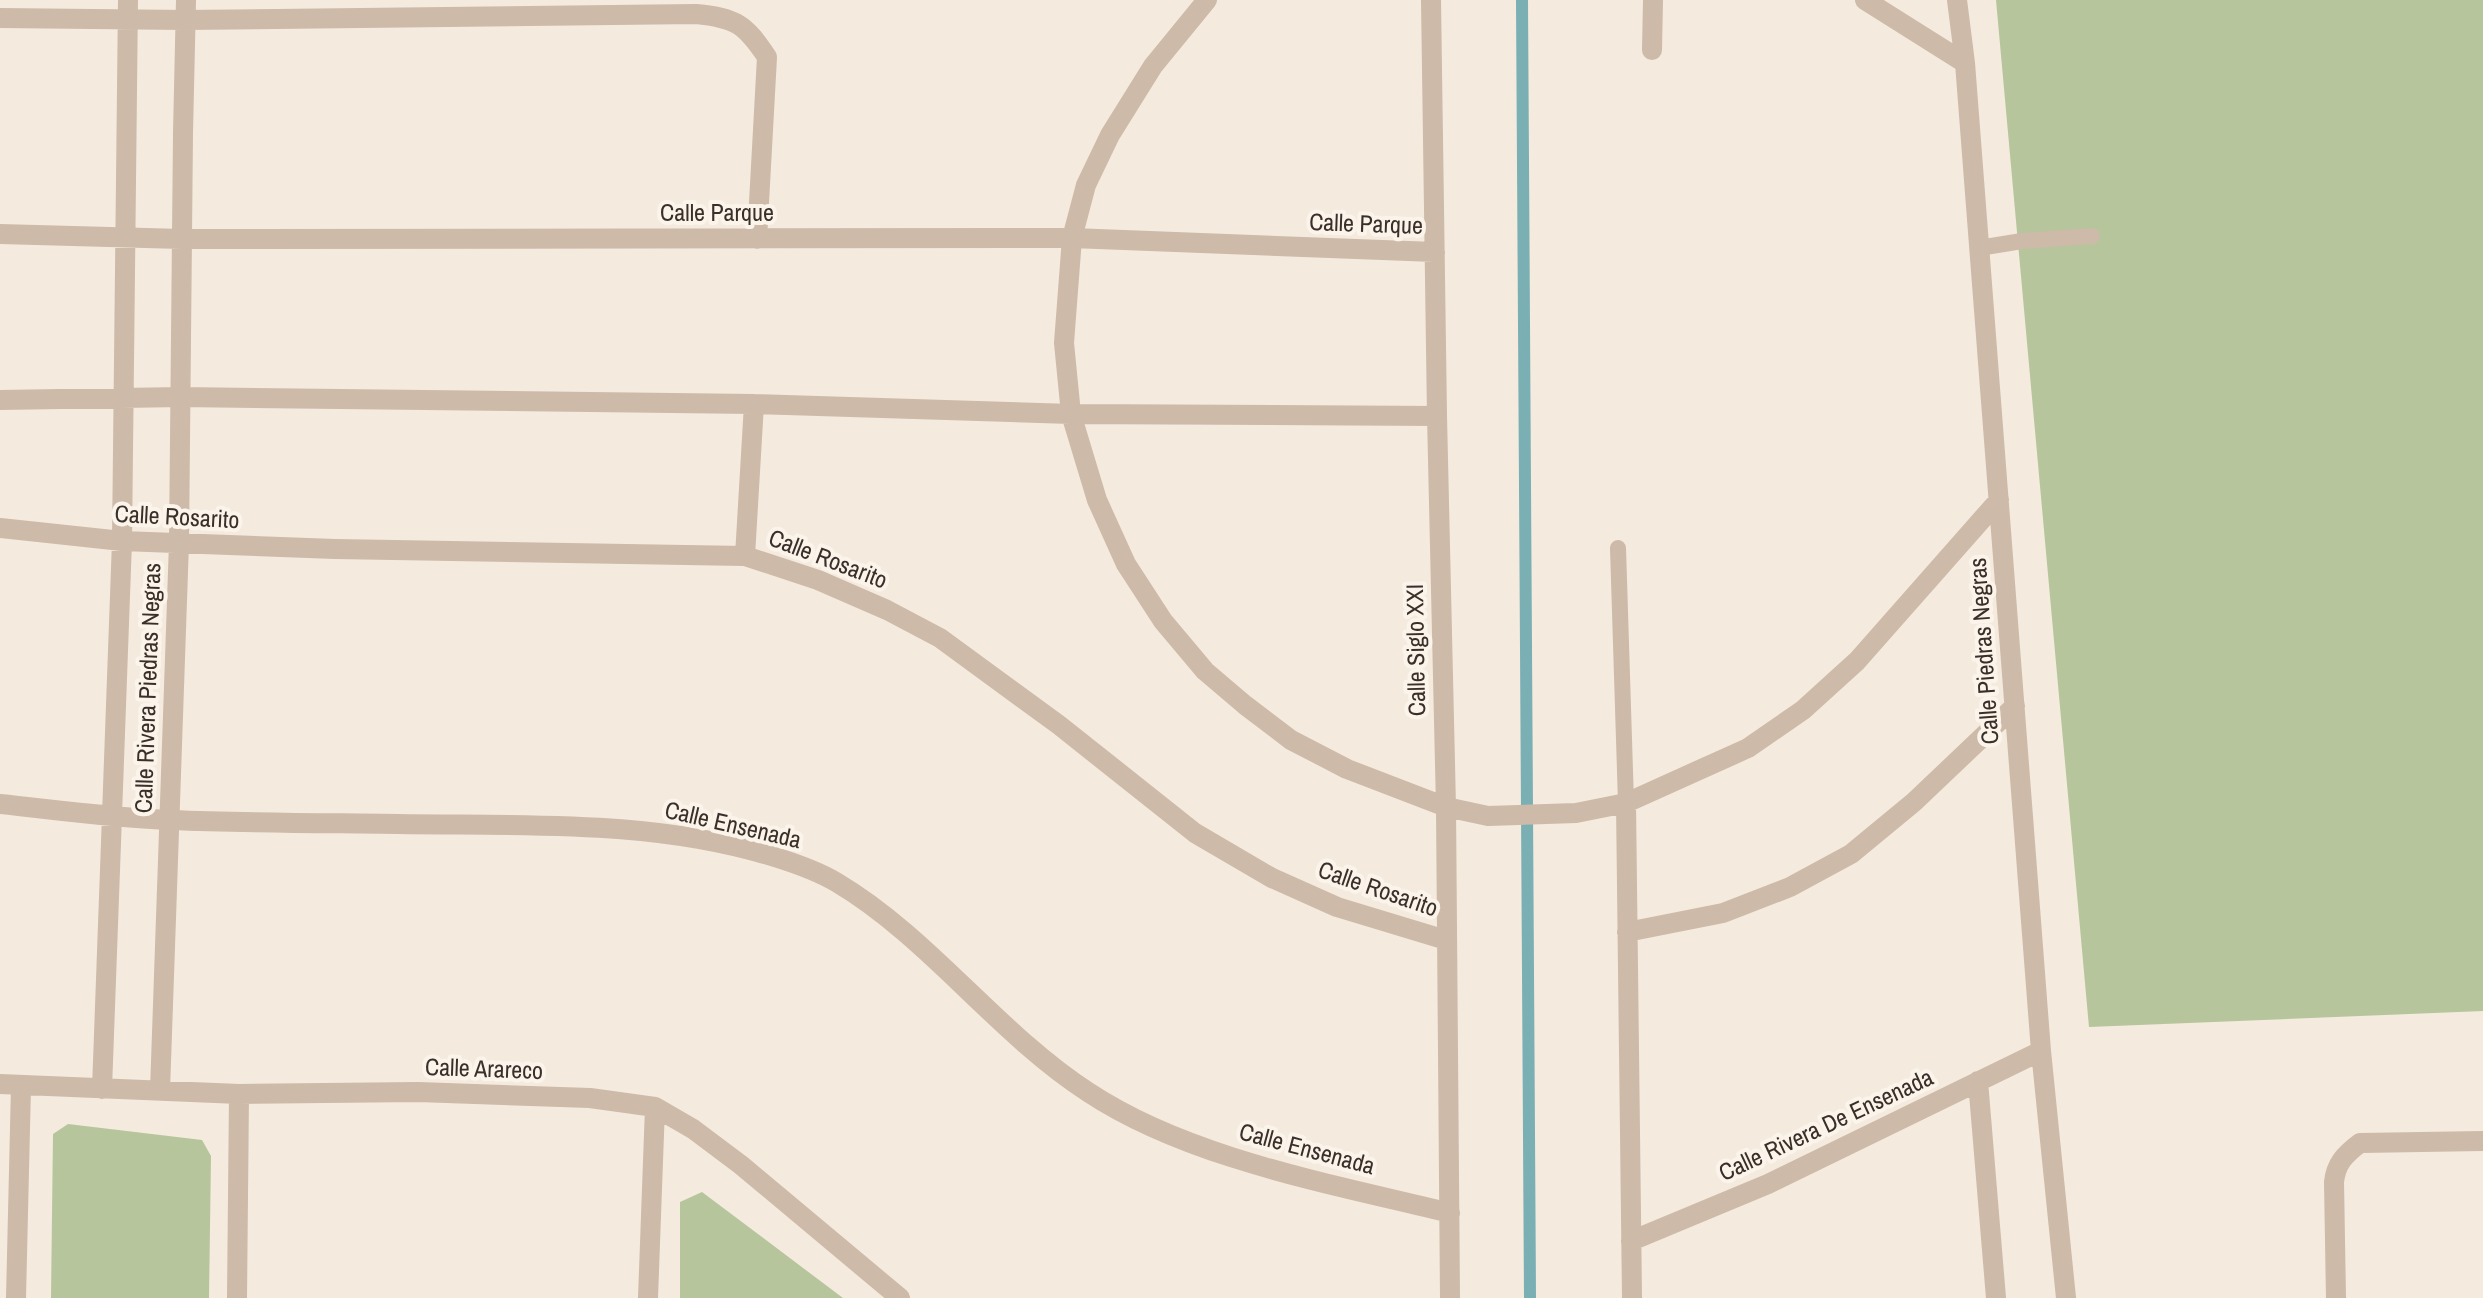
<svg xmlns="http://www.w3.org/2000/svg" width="2483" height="1298" font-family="'Archivo Narrow',sans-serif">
<rect width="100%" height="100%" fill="#f4eade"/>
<!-- green -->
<path fill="#b6c59c" d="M 1996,0 L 2483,0 L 2483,1011 L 2089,1027 Z
M 68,1124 L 202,1140 L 211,1156 L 209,1298 L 51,1298 L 53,1134 Z
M 702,1192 L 843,1298 L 680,1298 L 680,1202 Z"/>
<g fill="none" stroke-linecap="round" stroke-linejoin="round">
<!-- stream -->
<path stroke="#7aafb3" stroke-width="12" d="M 1522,0 L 1530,1298"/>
<!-- lane -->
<path stroke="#cdbaa8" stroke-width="16" d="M 1979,248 L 2022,241 L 2092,236
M 1618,548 L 1626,803"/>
<!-- street -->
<path stroke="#cdbaa8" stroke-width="20" d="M 1207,0 L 1153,66 L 1110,135 L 1086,185 L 1072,238 L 1064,343 L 1071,414 L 1097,500 L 1126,564 L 1163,621 L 1205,671 L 1245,705 L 1291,740 L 1347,769 L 1446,807 L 1488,816 L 1576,813 L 1626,803 L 1748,748 L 1803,710 L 1857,661 L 1999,500
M 1431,0 L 1437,416 L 1446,807 L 1450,1298
M 1865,0 L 1965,63
M 1957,0 L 1965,63 L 2041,1051 L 2066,1298
M 0,18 L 185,20 L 696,14 C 736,18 745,24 767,57 L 757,239
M 1652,50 L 1653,0
M 0,234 L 182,239 L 1072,238 L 1435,252
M 0,400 L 181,397 L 754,404 L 1071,414 L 1437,416
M 0,528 L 122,541 L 335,549 L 745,556 L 818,580 L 887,610 L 940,638 L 1059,725 L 1195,833 L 1272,878 L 1337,907 L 1446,940
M 745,556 L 754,404
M 1626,803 L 1632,1298
M 0,804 C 57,810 114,818 171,820 C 247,823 323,823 398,824 C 525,826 656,819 778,858 C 797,864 819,872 836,882 C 929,937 997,1033 1088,1092 C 1189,1159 1333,1184 1450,1213
M 1627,932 L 1723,913 L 1790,887 L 1851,854 L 1914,802 L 2015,706
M 1978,1081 L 1996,1298
M 0,1084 L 239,1094 L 418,1092 L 590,1098 L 655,1107 L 693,1129 L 741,1165 L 900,1298
M 102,1089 L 122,541 L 128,0
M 160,1091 L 179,543 L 183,133 L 186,0
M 1631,1241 L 1768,1184 L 2041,1051
M 16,1298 L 21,1086
M 237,1298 L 239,1094
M 648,1298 L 655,1107
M 2336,1298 L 2334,1182 C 2336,1164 2344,1155 2360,1143 L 2483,1141"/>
</g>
<g text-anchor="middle" stroke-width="8" stroke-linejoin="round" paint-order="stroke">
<!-- street labels -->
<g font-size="24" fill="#3a2f29" stroke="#fbf4eb">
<text x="717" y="221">Calle Parque</text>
<text transform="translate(1366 224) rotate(2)" y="8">Calle Parque</text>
<text transform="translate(177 517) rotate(3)" y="8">Calle Rosarito</text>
<text transform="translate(828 559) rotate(21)" y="8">Calle Rosarito</text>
<text transform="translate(1416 650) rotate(-91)" y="8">Calle Siglo XXI</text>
<text transform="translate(1984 651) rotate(-94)" y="8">Calle Piedras Negras</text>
<text transform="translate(148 688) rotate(-88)" y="8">Calle Rivera Piedras Negras</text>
<text transform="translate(733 825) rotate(13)" y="8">Calle Ensenada</text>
<text transform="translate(1378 889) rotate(19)" y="8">Calle Rosarito</text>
<text transform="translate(484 1069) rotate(2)" y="8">Calle Arareco</text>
<text transform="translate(1826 1125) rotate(-25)" y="8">Calle Rivera De Ensenada</text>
<text transform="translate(1307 1149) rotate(15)" y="8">Calle Ensenada</text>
</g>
</g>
</svg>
